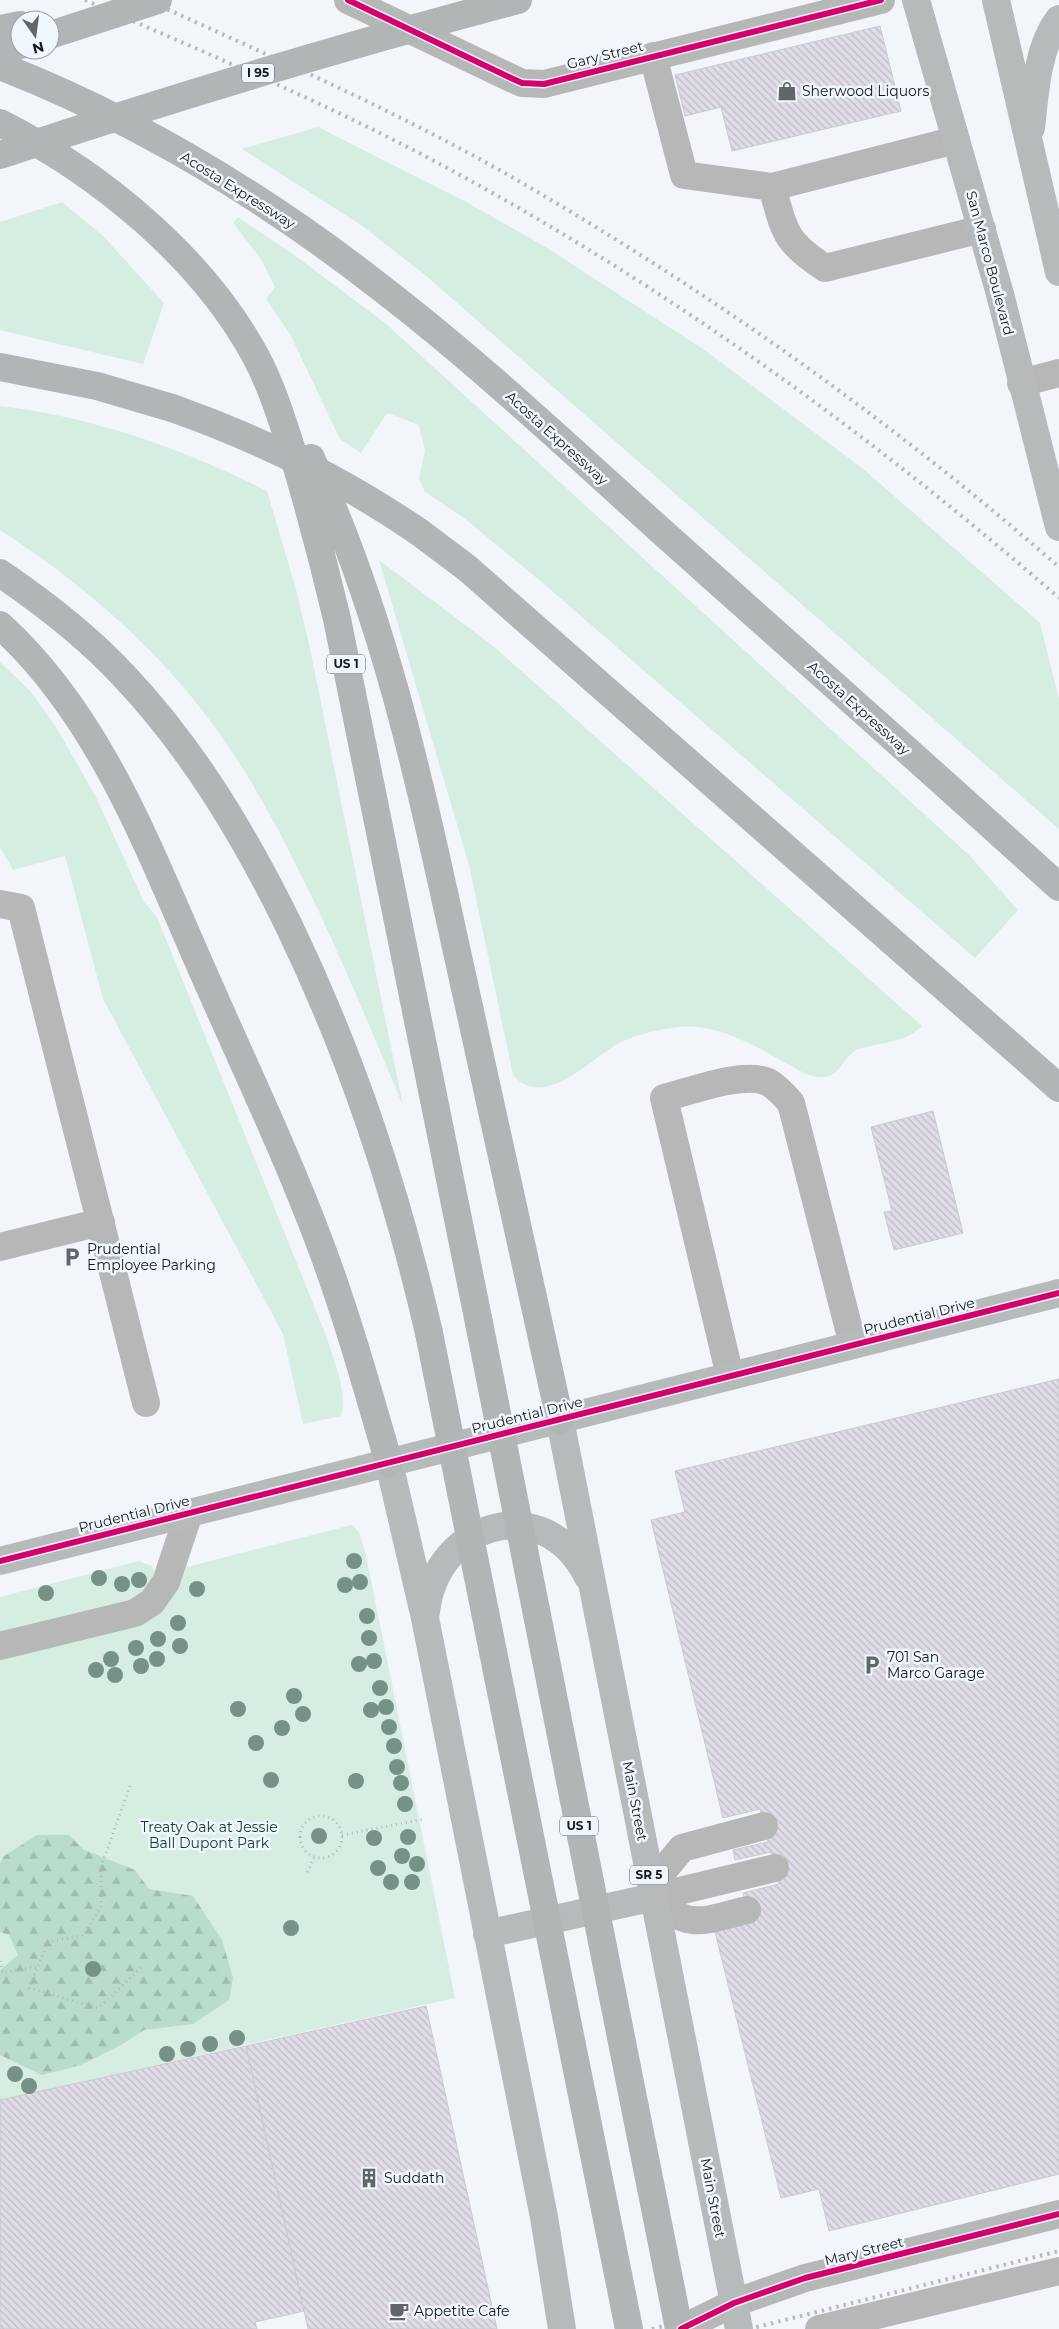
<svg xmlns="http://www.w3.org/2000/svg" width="1059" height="2329" font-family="Montserrat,sans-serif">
<defs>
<pattern id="forest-firs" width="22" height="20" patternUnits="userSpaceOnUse" patternTransform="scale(1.25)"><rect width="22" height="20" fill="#baddcb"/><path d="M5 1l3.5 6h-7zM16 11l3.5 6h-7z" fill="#9fbdae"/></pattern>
<pattern id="building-back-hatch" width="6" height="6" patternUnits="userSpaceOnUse" patternTransform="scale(1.25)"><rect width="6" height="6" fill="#e0dce8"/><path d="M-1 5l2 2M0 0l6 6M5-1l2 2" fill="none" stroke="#bfbcc6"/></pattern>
</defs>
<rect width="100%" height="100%" fill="#f2f6fa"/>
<!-- green -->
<path fill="#d6ede1" d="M 318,127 L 466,202 L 544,246 L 706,351 L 862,468 L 1040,623 L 1059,699 L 1059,829 L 425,275 L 361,225 L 242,149 Z
M 62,202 L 104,237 L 164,303 L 143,364 L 0,330 L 0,222 Z
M 238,217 L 297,257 L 385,323 L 969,855 L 1018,910 L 975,958 L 544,584 L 464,518 L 425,492 L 419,478 L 425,451 L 419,425 L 387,413 L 361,453 L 340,439 L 290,334 L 266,299 L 275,287 L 261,259 L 233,223 Z
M 0,406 C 94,417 183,449 267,491 L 296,589 L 309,644 L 403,1106 C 376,1041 349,976 319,912 C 283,836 244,760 190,695 C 137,631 70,575 0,530 Z
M 379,560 L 493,646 L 922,1026 C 908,1040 889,1042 870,1046 C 866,1048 859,1048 856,1050 C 843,1057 841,1075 825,1077 C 811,1079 797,1069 786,1063 C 754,1046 718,1023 680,1027 C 661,1029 638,1034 621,1042 C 591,1057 545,1112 513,1075 L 469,865 Z
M 0,662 L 31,692 L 56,727 L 96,797 L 144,902 L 157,917 L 327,1338 C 334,1362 348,1392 341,1416 L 303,1424 L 283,1334 L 103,999 L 65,856 L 13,870 L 0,847 Z
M 352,1525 L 359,1532 L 366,1555 L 455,1998 L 0,2100 L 0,1597 L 139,1561 L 152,1566 L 155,1575 Z"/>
<!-- forest -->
<path fill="url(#forest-firs)" d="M 37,1835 L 69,1835 L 84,1850 L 135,1870 L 149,1889 L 193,1896 L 222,1940 L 233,1978 L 229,2000 L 193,2024 L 144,2030 L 121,2045 L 81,2065 L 42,2075 L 0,2055 L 0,1970 L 18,1955 L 9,1935 L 0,1932 L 0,1863 L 4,1856 Z"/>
<!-- building -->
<path fill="url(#building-back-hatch)" stroke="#c9cbcd" d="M 880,26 L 901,111 L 732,151 L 721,107 L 685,116 L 675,75 Z
M 933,1111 L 963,1233 L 894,1250 L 884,1212 L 892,1211 L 871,1127 Z
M 1059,1379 L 1059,2174 L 829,2231 L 819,2189 L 781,2198 L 715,1932 L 747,1910 L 743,1893 L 779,1884 L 771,1852 L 735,1860 L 733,1850 L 768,1842 L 760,1809 L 723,1818 L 651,1520 L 685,1512 L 675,1471 Z
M 426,2006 L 497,2329 L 308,2329 L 246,2046 Z
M 246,2046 L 304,2311 L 255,2322 L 257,2329 L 0,2329 L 0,2100 Z"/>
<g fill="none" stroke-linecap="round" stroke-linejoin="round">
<!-- path -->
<path stroke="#b6b8b9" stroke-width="3" stroke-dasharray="1 4" stroke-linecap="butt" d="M 130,1786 L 101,1867 L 101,1906 L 84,1935 L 48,1942 L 29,1988 L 98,2008 L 143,1966
M300 1837a21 21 0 1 1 42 0a21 21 0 1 1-42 0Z
M 342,1835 L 425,1819
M 307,1872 L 314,1858
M 0,1961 L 3,1973 L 36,1967"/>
<!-- minor -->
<path stroke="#b6b8b8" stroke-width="28" d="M 348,0 L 511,78 L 522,83 L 544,84 L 881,0
M 653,56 L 684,175 L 772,187 L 956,140
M 772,187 C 785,232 784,241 825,268 L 982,229
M 1021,383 L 1059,373
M 0,904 L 21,908 L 146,1403
M 0,1247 L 101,1222
M 730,1376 L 664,1098 C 692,1091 742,1071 768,1082 C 777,1087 784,1095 791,1103 L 853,1345
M 0,1646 L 135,1613 L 152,1602 L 166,1582 L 189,1513
M 654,1897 L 663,1871 L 682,1848 L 764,1826
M 654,1897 L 775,1868
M 654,1897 C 688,1932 705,1920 747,1910
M 681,2329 L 734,2303 L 805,2278 L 1059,2214
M 819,2329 L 1059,2271"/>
<!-- major -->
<path stroke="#b7babb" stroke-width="28" d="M 916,0 L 1000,294 L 1059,527
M 996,0 L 1059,272
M 1031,128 C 1035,93 1037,48 1059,19
M 560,1420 L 739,2329
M 389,1463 L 425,1618 L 544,2217 L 562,2329
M 0,1561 L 1059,1293
M 426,1612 C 436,1521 545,1490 588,1577
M 487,1934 L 654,1897"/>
<!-- highway -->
<path stroke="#b2b5b6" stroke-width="28" d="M 0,29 L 20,25
M 0,52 L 20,45
M 0,66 C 138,120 268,199 385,291 C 481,365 570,449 660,530 C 793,649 927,767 1059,887
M 0,123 C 99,173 201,256 255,355 C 272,386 283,423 294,457 C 310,511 324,564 337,619 L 479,1323
M 0,367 L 97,386 L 172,408
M 311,458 C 386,619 421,788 459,961 C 492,1114 526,1267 560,1420
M 419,532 L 467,568 L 1059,1088
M 0,573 C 44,603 88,637 124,676 C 193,749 245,836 289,926 C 353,1059 396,1190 429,1333
M 0,625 C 99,715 147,845 200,965 C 241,1059 286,1152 322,1249 C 348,1319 368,1391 389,1463"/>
<!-- rail -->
<path stroke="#b6baba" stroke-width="4" stroke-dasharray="2.5 5" stroke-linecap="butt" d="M 85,0 C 203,52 322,101 436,162 C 659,281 868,432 1059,598
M 147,0 C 272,57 399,112 517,180 C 710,292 892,421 1059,567
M 652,2329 L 1059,2226
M 749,2329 L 1059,2251"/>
<!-- highway-bridge -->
<path stroke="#b2b5b6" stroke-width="28" d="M 50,35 L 158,0
M 0,155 C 172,98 344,46 518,0
M 172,408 C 260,439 342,479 419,532
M 479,1323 L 679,2329
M 429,1333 L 629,2329"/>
<defs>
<path id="cycleway" d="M 348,0 L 511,78 L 522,83 L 544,84 L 881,0
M 0,1561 L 1059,1293
M 681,2329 L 734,2303 L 805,2278 L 1059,2214"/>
</defs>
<!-- cycleway casing -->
<use href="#cycleway" stroke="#eff6fd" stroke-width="9"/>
<!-- cycleway -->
<use href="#cycleway" stroke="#d6006c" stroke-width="6"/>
</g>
<!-- trees -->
<g fill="#769287">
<circle cx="354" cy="1561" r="8"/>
<circle cx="99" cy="1578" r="8"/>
<circle cx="139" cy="1580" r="8"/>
<circle cx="360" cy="1582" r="8"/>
<circle cx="122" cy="1584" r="8"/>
<circle cx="345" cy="1585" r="8"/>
<circle cx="197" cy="1589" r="8"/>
<circle cx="46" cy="1593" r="8"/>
<circle cx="367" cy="1616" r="8"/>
<circle cx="178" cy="1623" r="8"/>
<circle cx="369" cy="1638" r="8"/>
<circle cx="158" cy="1639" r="8"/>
<circle cx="180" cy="1646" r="8"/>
<circle cx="136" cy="1648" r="8"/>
<circle cx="111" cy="1659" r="8"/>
<circle cx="157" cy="1659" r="8"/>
<circle cx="374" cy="1661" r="8"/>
<circle cx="359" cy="1664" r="8"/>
<circle cx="141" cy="1666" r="8"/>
<circle cx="96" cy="1670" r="8"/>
<circle cx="115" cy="1675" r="8"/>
<circle cx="380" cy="1688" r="8"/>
<circle cx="294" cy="1696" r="8"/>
<circle cx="386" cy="1707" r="8"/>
<circle cx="238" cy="1709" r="8"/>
<circle cx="371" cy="1710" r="8"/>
<circle cx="303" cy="1714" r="8"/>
<circle cx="389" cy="1727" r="8"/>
<circle cx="282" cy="1728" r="8"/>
<circle cx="256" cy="1743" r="8"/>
<circle cx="394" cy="1746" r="8"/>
<circle cx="397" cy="1767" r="8"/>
<circle cx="271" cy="1780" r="8"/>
<circle cx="356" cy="1781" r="8"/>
<circle cx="401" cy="1783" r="8"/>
<circle cx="405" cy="1804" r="8"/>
<circle cx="319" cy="1836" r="8"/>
<circle cx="408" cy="1837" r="8"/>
<circle cx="374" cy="1838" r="8"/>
<circle cx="402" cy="1856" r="8"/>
<circle cx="417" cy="1864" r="8"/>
<circle cx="378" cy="1868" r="8"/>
<circle cx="391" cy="1882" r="8"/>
<circle cx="412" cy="1882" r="8"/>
<circle cx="291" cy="1928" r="8"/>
<circle cx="93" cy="1969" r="8"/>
<circle cx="237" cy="2038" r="8"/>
<circle cx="210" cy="2044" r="8"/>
<circle cx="188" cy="2049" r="8"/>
<circle cx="167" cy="2054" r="8"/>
<circle cx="15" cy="2074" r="8"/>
<circle cx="29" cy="2086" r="8"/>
</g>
<!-- icons -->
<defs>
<symbol id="shop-bare" viewBox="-9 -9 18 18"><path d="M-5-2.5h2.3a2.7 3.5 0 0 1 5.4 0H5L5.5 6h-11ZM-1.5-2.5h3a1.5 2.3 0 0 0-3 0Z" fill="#636669" stroke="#eff6fd" stroke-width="2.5" paint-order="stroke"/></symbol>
<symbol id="parking-bare" viewBox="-9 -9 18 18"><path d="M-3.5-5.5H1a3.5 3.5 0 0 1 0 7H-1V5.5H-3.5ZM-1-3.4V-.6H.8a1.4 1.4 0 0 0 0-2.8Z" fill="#636669" stroke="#eff6fd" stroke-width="2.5" paint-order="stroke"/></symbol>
<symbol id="building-bare" viewBox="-9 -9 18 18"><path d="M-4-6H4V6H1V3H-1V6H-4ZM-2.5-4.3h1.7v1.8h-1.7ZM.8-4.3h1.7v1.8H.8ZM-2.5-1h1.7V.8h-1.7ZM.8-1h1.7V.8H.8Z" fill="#636669" stroke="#eff6fd" stroke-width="2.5" paint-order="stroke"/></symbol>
<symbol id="cafe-bare" viewBox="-9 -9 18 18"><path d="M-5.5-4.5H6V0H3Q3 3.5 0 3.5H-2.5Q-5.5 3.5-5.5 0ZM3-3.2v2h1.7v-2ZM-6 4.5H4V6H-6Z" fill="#636669" stroke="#eff6fd" stroke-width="2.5" paint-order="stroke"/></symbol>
</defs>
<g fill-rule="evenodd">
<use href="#shop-bare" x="773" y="77" width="28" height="28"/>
<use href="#parking-bare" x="58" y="1243" width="28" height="28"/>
<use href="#parking-bare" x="858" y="1651" width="28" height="28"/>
<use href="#building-bare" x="355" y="2164" width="28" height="28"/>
<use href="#cafe-bare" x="385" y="2297" width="28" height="28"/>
</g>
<g text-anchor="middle" stroke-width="5" stroke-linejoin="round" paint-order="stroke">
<!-- shield labels -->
<g fill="#eff6fd" stroke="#575b5f" stroke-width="1">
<rect x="242" y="63.5" width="32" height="19" rx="4"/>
<rect x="327" y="654.5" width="38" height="19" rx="4"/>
<rect x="560" y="1816.5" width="38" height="19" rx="4"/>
<rect x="630" y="1865.5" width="38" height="19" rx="4"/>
</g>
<g font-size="12" font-weight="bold" fill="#16191b">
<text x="258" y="77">I 95</text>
<text x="346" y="668">US 1</text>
<text x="579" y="1830">US 1</text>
<text x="649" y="1879">SR 5</text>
</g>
<!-- street labels -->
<g font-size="14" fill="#16191b" stroke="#eff6fd">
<text transform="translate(605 55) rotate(-14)" y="5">Gary Street</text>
<text transform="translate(238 190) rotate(32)" y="5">Acosta Expressway</text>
<text transform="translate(990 263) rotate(75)" y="5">San Marco Boulevard</text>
<text transform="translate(557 438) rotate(42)" y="5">Acosta Expressway</text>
<text transform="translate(859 708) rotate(42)" y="5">Acosta Expressway</text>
<text transform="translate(919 1316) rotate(-14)" y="5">Prudential Drive</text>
<text transform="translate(527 1415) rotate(-14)" y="5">Prudential Drive</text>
<text transform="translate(134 1514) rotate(-14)" y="5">Prudential Drive</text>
<text transform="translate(635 1801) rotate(79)" y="5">Main Street</text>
<text transform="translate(713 2198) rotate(79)" y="5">Main Street</text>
<text transform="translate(864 2251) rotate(-14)" y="5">Mary Street</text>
</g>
<!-- poi labels -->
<g font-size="14" fill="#16191b" stroke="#eff6fd" text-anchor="start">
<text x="802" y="96">Sherwood Liquors</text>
<text x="87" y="1254">Prudential<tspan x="87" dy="16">Employee Parking</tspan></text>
<text x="887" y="1662">701 San<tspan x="887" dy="16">Marco Garage</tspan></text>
<text x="384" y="2183">Suddath</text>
<text x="414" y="2316">Appetite Cafe</text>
</g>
<!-- park labels -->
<g font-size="14" fill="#114129" stroke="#eff6fd">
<text x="209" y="1832">Treaty Oak at Jessie<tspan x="209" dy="16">Ball Dupont Park</tspan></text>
</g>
</g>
<!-- north arrow -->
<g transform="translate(35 35) rotate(166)"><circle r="24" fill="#eff6fd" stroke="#989ea3"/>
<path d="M0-4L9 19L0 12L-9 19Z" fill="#636669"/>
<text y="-8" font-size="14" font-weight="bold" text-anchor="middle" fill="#16191b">N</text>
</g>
</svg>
